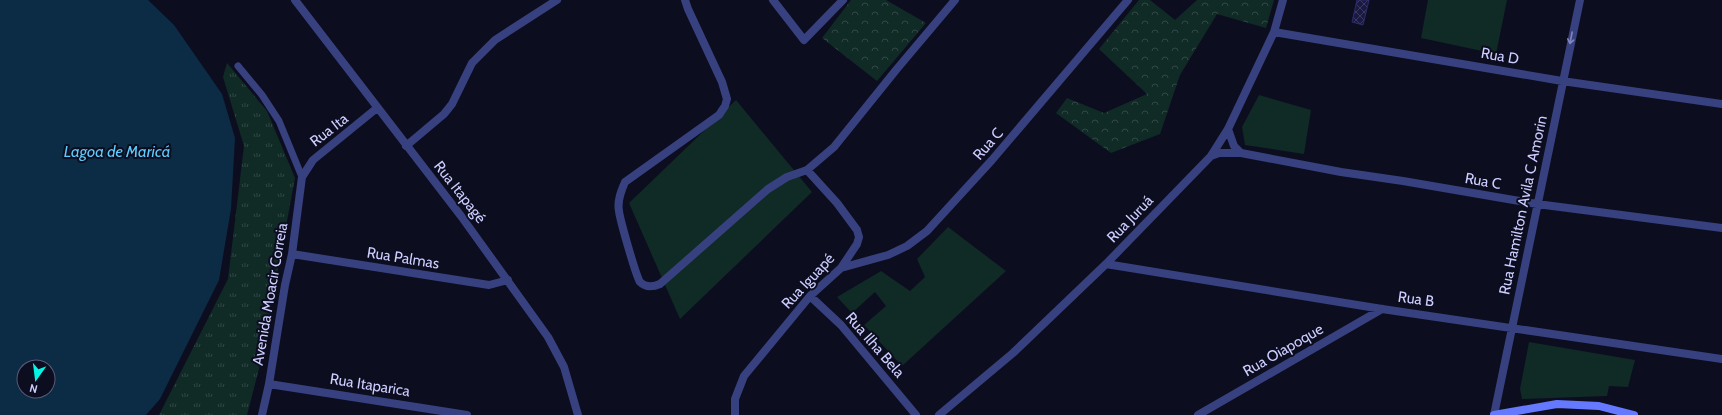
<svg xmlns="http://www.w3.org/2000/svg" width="1722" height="415" font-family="Cabin,sans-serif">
<defs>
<pattern id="forest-crowns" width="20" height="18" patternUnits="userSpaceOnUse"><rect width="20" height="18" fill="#102a25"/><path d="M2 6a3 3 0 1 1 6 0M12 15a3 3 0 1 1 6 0" fill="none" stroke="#324846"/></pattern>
<pattern id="park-tufts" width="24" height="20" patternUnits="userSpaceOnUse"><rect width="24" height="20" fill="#102a25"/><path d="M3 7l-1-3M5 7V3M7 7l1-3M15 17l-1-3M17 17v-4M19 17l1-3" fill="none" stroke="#324846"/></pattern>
<pattern id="building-cross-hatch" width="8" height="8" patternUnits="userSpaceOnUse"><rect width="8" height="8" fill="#1a1941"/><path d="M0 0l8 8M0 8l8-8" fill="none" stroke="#3a395e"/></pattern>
</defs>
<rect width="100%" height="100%" fill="#0d0d20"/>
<!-- grass -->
<path fill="#102a25" d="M 1428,0 L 1507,0 L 1496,54 L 1421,38 Z
M 1259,95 L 1311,110 L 1304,154 L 1245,145 L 1242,127 Z
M 736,100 L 812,192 L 680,319 L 629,203 Z
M 948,227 L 1006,271 L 902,366 L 864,325 L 886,306 L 875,292 L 852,313 L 837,297 L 881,271 L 910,291 L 925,277 L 917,259 Z
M 1529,342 L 1635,360 L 1628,387 L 1609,386 L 1607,396 L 1522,399 L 1520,389 Z"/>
<!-- forest -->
<path fill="url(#forest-crowns)" d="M 851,0 L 886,0 L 926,23 L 877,81 L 822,38 Z
M 1139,0 L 1150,0 L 1175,20 L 1197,0 L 1274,0 L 1266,28 L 1217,14 L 1180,75 L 1160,134 L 1111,153 L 1056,113 L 1067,98 L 1104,113 L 1147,94 L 1099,49 Z"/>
<!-- park -->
<path fill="url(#park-tufts)" d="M 227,63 L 267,111 L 295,178 L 261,361 L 247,415 L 159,415 L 228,279 L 244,146 L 223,77 Z"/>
<!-- water -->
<path fill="#0c2b44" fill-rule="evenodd" d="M 0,0 L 148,0 L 174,25 L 222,94 L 235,138 L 231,209 L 219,280 L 160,399 L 146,415 L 0,415 ZM 24,367 L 48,367 L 48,391 L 24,391 Z"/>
<!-- building -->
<path fill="url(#building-cross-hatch)" stroke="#2d2b6c" d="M 1357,0 L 1369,0 L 1363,25 L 1352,22 Z"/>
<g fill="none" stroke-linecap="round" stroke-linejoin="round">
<!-- lane -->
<path stroke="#38417f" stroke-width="7" d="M 238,66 L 262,95 L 279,121 L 302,177"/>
<!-- street -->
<path stroke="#38417f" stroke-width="8" d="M 295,0 L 461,216 L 548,337 L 564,367 L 578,415
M 685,0 L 688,9 L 722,82 L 727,99 L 725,106 L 719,115 L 625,182 C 621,191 617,201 619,211 C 620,220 636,276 640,282 C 646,288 653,287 660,284 L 768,189 L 787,177 L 807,170 L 834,147 L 896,70 L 955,0
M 773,0 L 804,40 L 843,0
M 1274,32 L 1562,81 L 1722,104
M 1228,129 L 1234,146 L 1241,153
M 406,146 L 444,114 L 452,104 L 472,63 L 495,40 L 557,0
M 1211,156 L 1219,153 L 1241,153 L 1341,172 L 1403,181 L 1537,204 L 1722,228
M 292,254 L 489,285 L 508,280
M 1106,264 L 1382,309 L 1722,359
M 841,268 L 888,255 L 907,246 L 927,231 L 992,160 L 1128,0
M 810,296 L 841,325 L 916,415
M 269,384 L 467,415
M 262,415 L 269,384 L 285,285 L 292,254 L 302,177 L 313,160 L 377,108
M 735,415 L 735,399 L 744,376 L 810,296 L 841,268 L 857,244 L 859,237 L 857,230 L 837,203 L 807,170
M 939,415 L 1013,353 L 1106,264 L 1211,156 L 1228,129 L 1274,32 L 1283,0
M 1198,415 L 1382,309
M 1494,415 L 1580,0"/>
<!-- secondary -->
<path stroke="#6479fe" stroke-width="8" d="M 1494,415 L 1557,404 L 1599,406 L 1634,415"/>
</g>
<!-- one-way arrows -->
<defs><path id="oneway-shaft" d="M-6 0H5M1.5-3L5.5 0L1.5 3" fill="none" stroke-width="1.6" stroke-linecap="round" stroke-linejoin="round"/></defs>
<use stroke="#8288bf" href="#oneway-shaft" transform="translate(1571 38) rotate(101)"/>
<g text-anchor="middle" stroke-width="4" stroke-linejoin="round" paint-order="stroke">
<!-- street labels -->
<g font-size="15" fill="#ccceff" stroke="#0d0d20">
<text transform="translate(1500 56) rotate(10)" y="5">Rua D</text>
<text transform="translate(329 130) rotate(-38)" y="5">Rua Ita</text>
<text transform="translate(988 144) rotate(-49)" y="5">Rua C</text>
<text transform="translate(1483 181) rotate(10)" y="5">Rua C</text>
<text transform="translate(460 192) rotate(52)" y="5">Rua Itapagé</text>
<text transform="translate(1523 205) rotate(-78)" y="5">Rua Hamilton Avila C Amorin</text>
<text transform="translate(1130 219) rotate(-46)" y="5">Rua Juruá</text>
<text transform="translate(403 258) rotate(9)" y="5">Rua Palmas</text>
<text transform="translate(808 281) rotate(-47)" y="5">Rua Iguapé</text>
<text transform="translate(270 294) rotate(-80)" y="5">Avenida Moacir Correia</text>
<text transform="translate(1416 299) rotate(8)" y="5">Rua B</text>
<text transform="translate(875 345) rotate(49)" y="5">Rua Ilha Bela</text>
<text transform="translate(1283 350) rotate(-30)" y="5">Rua Oiapoque</text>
<text transform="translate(370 385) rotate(9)" y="5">Rua Itaparica</text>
</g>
<!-- water labels -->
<g font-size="16" font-style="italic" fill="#5bcdfe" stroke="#0d0d20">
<text x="117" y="157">Lagoa de Maricá</text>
</g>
</g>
<!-- north arrow -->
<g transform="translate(36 379) rotate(194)"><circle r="19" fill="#0d0d20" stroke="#595a79"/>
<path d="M0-3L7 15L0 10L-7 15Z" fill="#02f5e5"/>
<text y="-6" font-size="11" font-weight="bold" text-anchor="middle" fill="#ccceff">N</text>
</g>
</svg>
